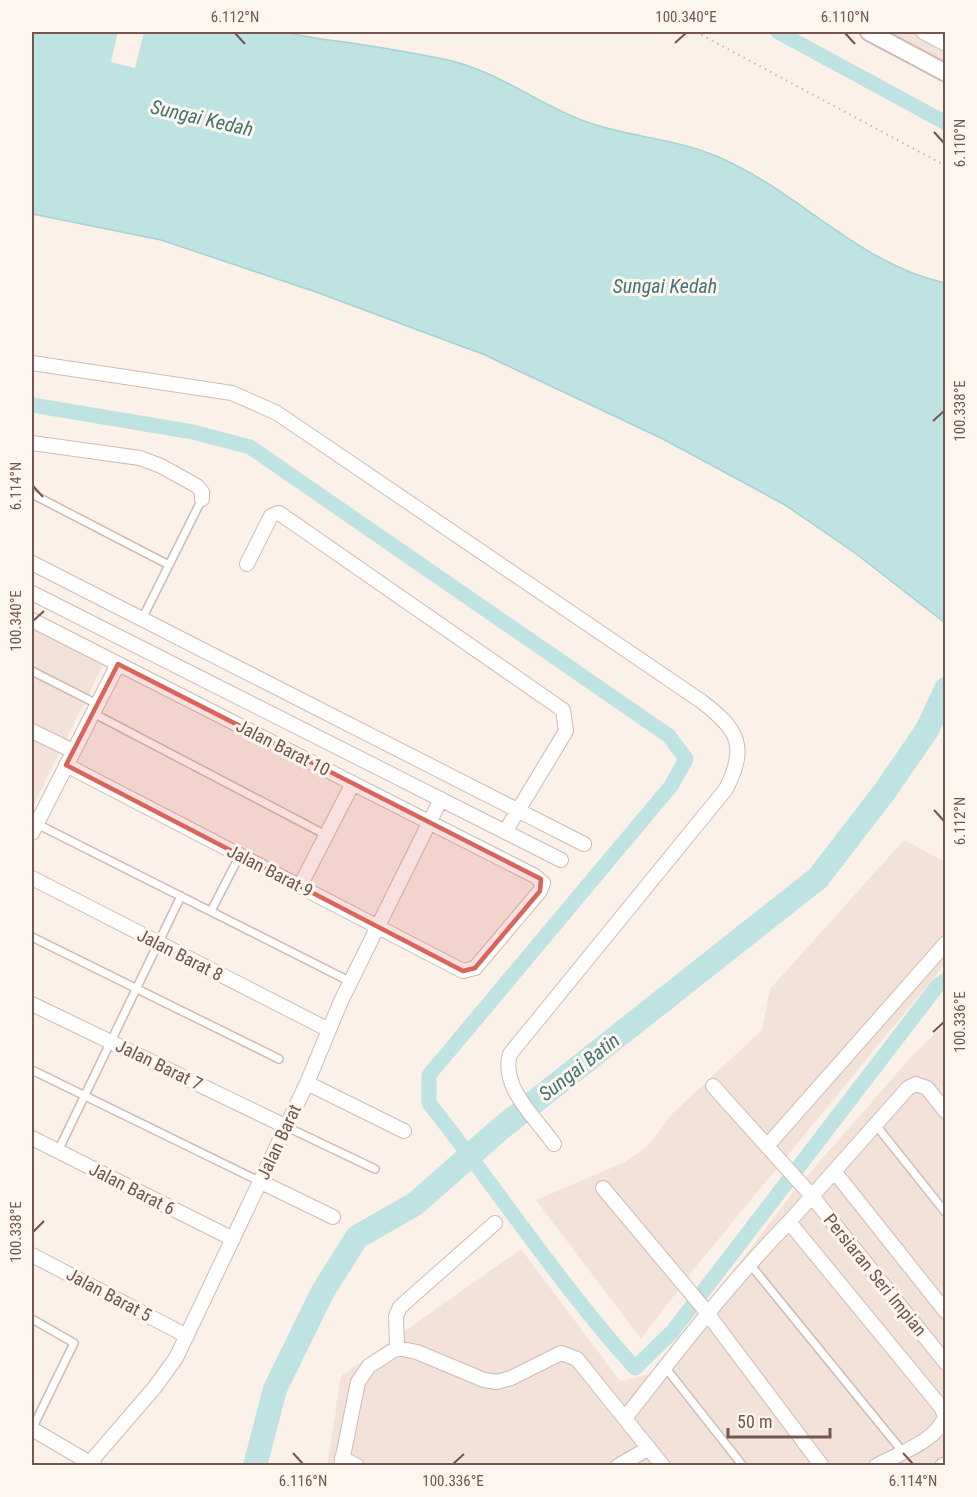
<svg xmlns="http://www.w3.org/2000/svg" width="977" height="1497" font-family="'Roboto Condensed',sans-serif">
<rect width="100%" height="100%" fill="#fbf1e9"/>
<!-- residential -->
<path fill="#f2e2d8" d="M 883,32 L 945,32 L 945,65 Z
M 32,611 L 110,651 L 32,808 Z
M 904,840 L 945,862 L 945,964 L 694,1269 L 641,1339 L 536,1200 L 623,1163 L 648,1146 L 671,1115 L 762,1030 L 770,989 Z
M 945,1024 L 945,1465 L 327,1466 L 341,1376 L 521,1249 L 620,1381 L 658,1372 L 793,1192 L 913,1055 Z"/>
<!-- water -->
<path fill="#bfe2e3" stroke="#a6d3d3" stroke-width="1.5" d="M 32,32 L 287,32 C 310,39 334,40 358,44 C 390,49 421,54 452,61 C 500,73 539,104 584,121 C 627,137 674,138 716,156 C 798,190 858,264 945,283 L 945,623 L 855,553 L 785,505 L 663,439 L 485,355 L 316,292 L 161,240 L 32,214 Z"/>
<!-- pier -->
<path fill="#fbf1e9" d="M 118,32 L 144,32 L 135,68 L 111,62 Z"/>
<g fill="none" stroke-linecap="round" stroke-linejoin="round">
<!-- canal -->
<path stroke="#bfe2e3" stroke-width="15" d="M 778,32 L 946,123
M 32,405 L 193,432 L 250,447 L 669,736 L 686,759 L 671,786 L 429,1075 L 429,1103 C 498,1190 560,1285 635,1368 L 672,1332 L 938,985 L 946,980"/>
<!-- river -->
<path stroke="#bfe2e3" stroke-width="24" d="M 255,1466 L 275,1389 L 322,1293 L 357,1237 L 415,1204 L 500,1129 L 818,878 L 885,791 L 927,730 L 946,689"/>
<defs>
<path id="service" d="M 32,494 L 169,565
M 142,619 L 202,499
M 32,671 L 97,704
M 93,713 L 326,835
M 37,824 L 351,982
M 211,911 L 240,855
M 32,937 L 279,1059
M 32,1070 L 261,1182
M 875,1124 L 946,1213
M 287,1127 L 375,1169
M 58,1151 L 181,896
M 749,1263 L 902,1451
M 32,1319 L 74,1343 L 32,1429
M 665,1367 L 743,1466"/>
<path id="minor" d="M 923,32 L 946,44
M 32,363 L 232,393 L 277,413 L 701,701 C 738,729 748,746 726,789 L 510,1054 C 500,1087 536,1118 554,1144
M 32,443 L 140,458 L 161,466 L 197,486 L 202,492 L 202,499
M 32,563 L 584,844
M 247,564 L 271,516 L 279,513 L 563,710 L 566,731 L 505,832
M 32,593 L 561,860
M 32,620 L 535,876 L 543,883 L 540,891 L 475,968 L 463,971 L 66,765
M 32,731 L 73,751
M 32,833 L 118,664
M 32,878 L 329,1030
M 300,886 L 353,783
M 32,1004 L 287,1127
M 307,1083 L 404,1131
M 713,1086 L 811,1195 L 946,1363
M 32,1138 L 233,1239
M 767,1146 L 946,943
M 834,1171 L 946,1312
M 261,1182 L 333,1217
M 603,1188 L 701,1305 L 822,1466
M 32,1255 L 187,1336
M 397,1348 L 396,1316 L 400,1307 L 495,1223
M 625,1418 C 678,1351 729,1283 789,1222
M 32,1429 L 95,1466
M 342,1458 L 357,1466
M 87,1466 L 155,1387 L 176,1358 L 307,1083 L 341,1001 L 441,799
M 341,1466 L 358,1382 L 369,1366 L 397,1348 L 417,1352 L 484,1380 L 497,1382 L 511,1378 L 561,1353 L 577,1359 L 663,1466
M 618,1466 L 649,1448
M 876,1466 C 897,1454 938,1441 945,1416 L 941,1407 L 789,1222 L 908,1088 L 916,1084 L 927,1088 L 946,1112
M 942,1466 L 946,1464"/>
<path id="tertiary" d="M 869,32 L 946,73"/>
</defs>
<!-- service casing -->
<use href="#service" stroke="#cebab3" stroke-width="10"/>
<!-- minor casing -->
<use href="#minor" stroke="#cebab3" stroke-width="16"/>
<!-- tertiary casing -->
<use href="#tertiary" stroke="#cebab3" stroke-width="20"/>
<!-- path -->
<path stroke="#d2b1a6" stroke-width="2" stroke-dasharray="1.5 4.5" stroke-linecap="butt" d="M 696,32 L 946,166"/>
<!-- service -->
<use href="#service" stroke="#fff" stroke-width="7"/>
<!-- minor -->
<use href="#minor" stroke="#fff" stroke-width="14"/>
<!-- tertiary -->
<use href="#tertiary" stroke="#fff" stroke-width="16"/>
</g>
<!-- marked area -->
<path fill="#d9645a" fill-opacity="0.2" stroke="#d9645a" stroke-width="4.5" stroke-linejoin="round" d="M 118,664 L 541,879 L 540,891 L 475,968 L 463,971 L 66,765 Z"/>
<!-- ticks -->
<path fill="none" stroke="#73564f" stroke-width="2" d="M 235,33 L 245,44M 845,33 L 855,44M 675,43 L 686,33M 934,132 L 944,143M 933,421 L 944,411M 33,486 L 43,497M 33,621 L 44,611M 934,810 L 944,821M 933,1032 L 944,1022M 33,1232 L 44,1221M 293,1453 L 303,1464M 903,1453 L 913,1464M 453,1464 L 464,1454"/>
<g text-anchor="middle" stroke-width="6" stroke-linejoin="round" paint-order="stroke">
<!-- street labels -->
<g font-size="18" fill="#73564f" stroke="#fdf6ef">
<text transform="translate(283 748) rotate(27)" y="6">Jalan Barat 10</text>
<text transform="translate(270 871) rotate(27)" y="6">Jalan Barat 9</text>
<text transform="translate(180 955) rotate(27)" y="6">Jalan Barat 8</text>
<text transform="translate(159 1065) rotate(26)" y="6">Jalan Barat 7</text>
<text transform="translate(279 1142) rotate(-65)" y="6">Jalan Barat</text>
<text transform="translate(132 1189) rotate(27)" y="6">Jalan Barat 6</text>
<text transform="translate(875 1275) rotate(51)" y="6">Persiaran Seri Impian</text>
<text transform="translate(109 1295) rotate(28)" y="6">Jalan Barat 5</text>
</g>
<!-- water labels -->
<g font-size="20" font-style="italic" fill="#437576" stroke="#fdf6ef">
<text transform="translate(202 118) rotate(13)" y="7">Sungai Kedah</text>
<text x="665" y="293">Sungai Kedah</text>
<text transform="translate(579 1067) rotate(-38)" y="7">Sungai Batin</text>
</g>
</g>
<!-- border -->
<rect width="977" height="1497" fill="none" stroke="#fdf6ef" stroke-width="66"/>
<!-- scale -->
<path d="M728 1428v9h102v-9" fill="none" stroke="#73564f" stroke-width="3"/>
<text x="737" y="1428" font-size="18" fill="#73564f" stroke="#fdf6ef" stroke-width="4.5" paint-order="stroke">50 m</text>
<rect x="33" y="33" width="911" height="1431" fill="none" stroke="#73564f" stroke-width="2"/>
<g font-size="15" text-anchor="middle" fill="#73564f">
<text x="235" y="22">6.112°N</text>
<text x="686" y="22">100.340°E</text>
<text x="845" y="22">6.110°N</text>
<text transform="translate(960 143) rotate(-90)" y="5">6.110°N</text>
<text transform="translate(960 411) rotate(-90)" y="5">100.338°E</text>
<text transform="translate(16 486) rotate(-90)" y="5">6.114°N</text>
<text transform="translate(16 621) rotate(-90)" y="5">100.340°E</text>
<text transform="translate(960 821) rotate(-90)" y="5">6.112°N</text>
<text transform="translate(960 1022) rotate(-90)" y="5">100.336°E</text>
<text transform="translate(16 1232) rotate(-90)" y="5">100.338°E</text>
<text x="303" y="1486">6.116°N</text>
<text x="453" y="1486">100.336°E</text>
<text x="913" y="1486">6.114°N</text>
</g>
</svg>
